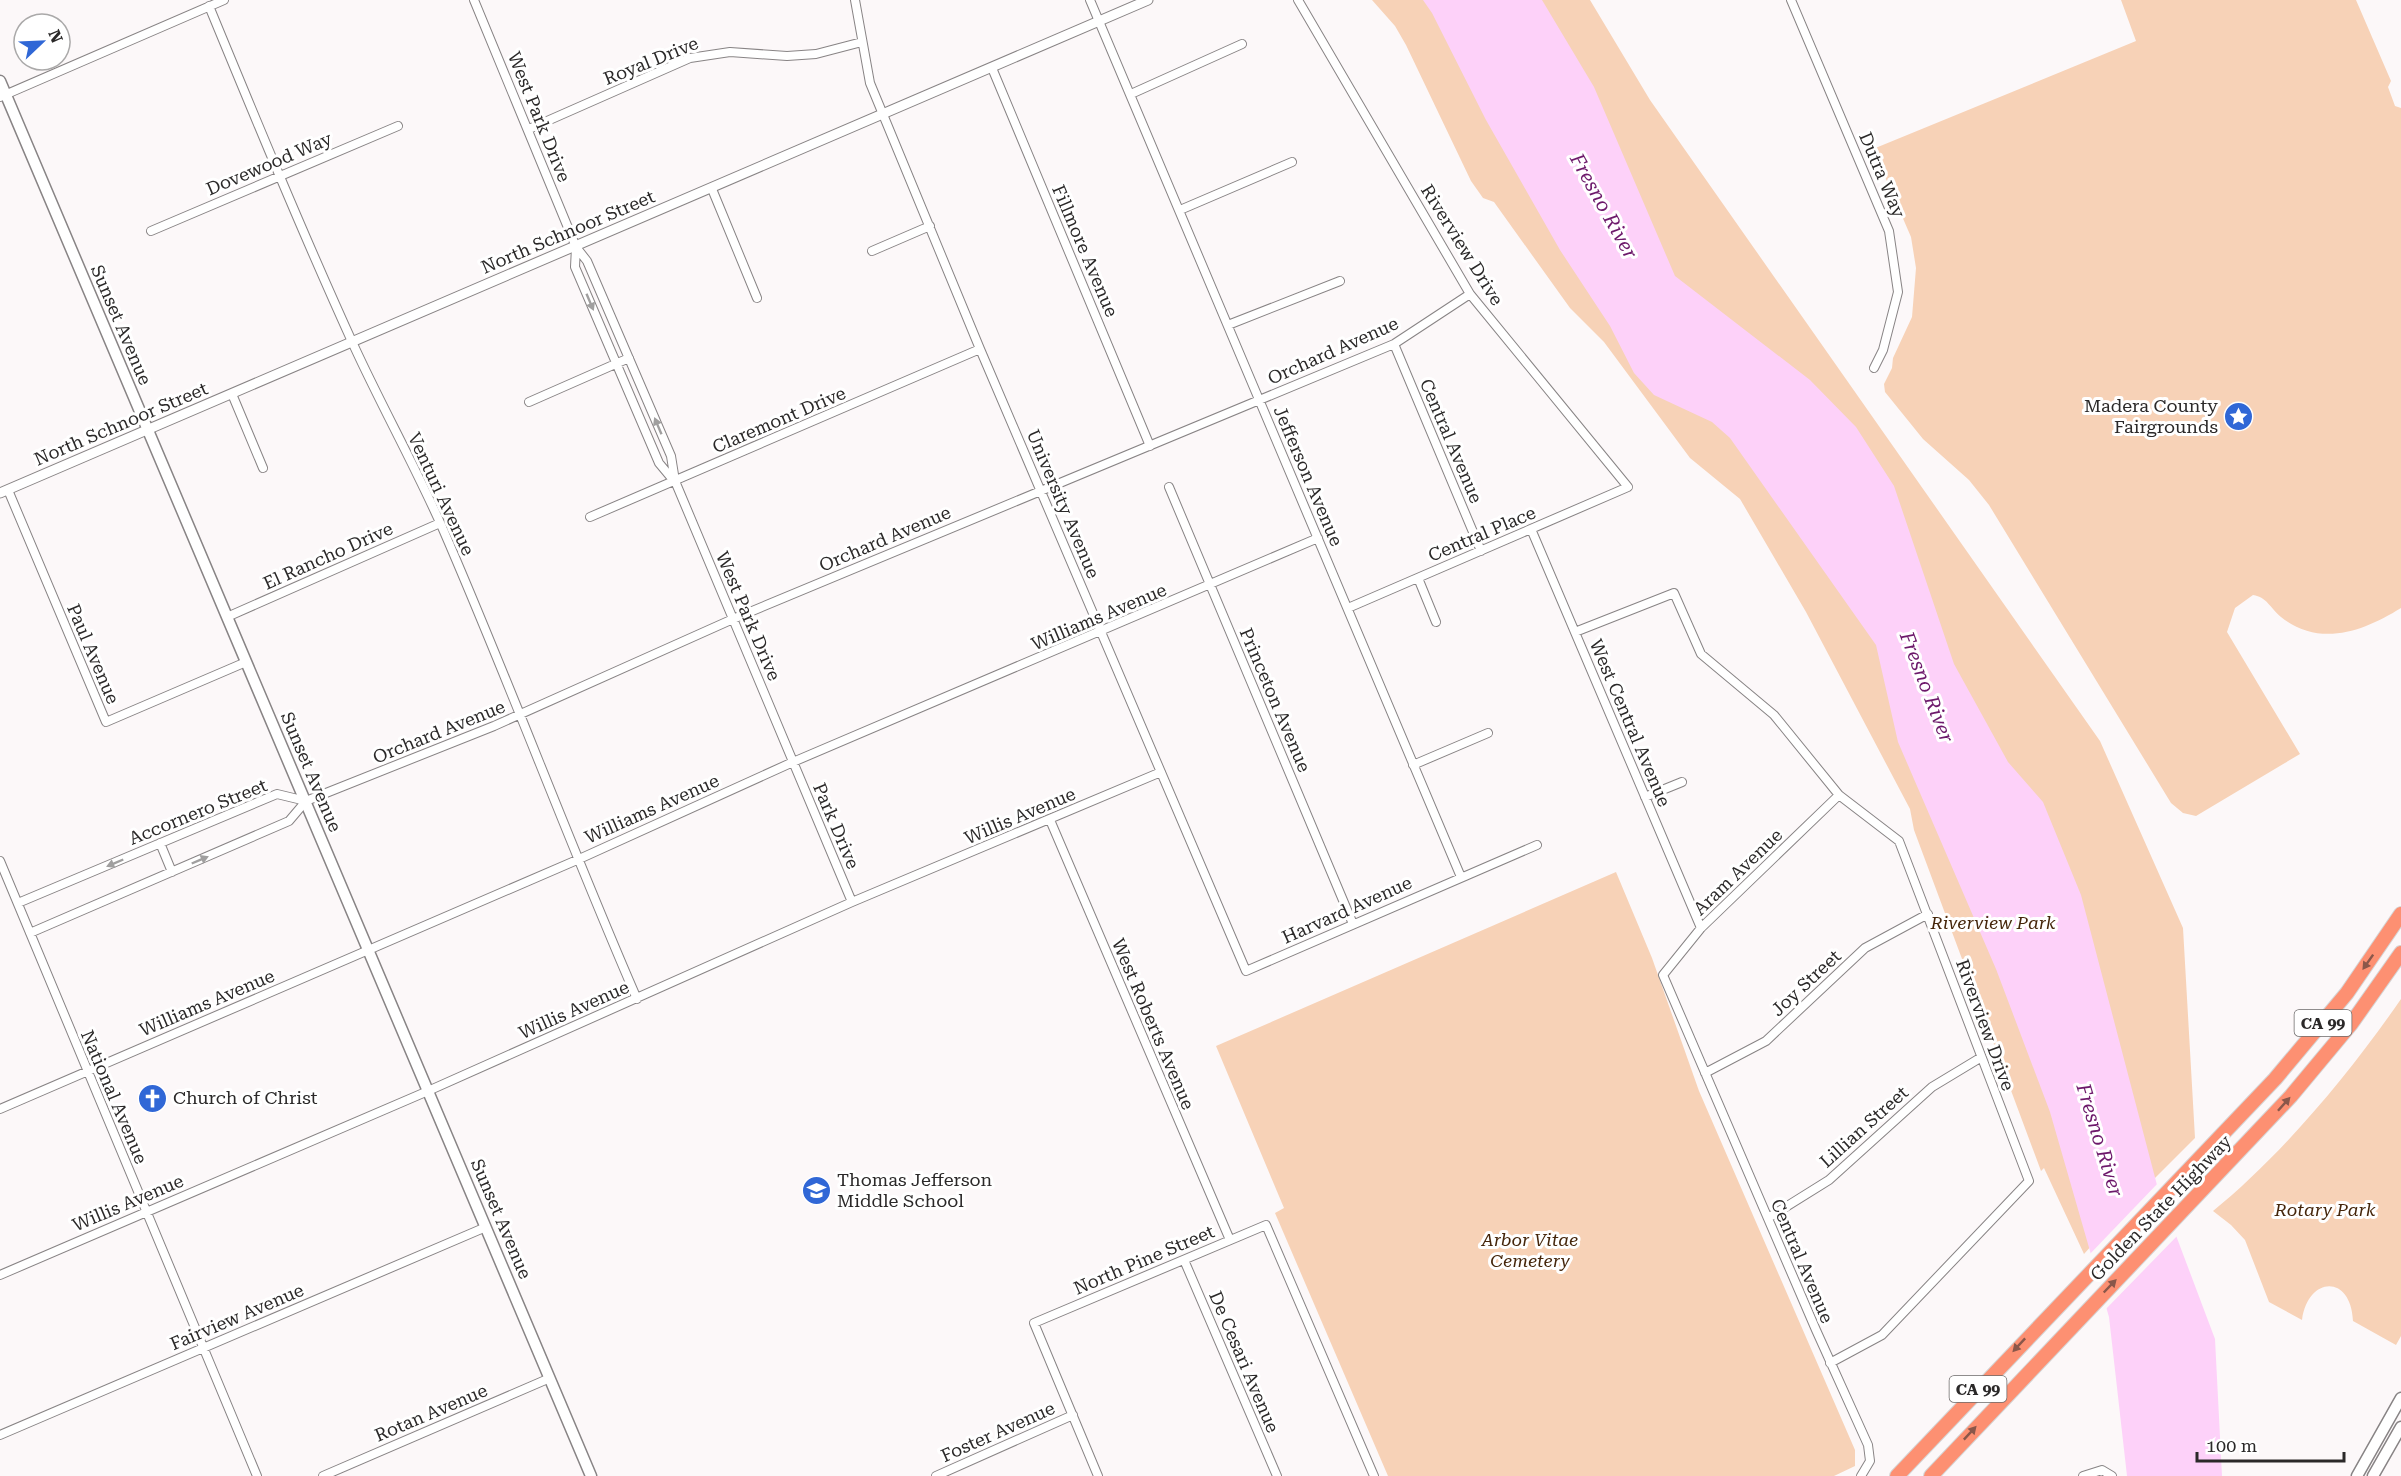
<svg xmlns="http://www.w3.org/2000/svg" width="2401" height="1476" font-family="'Roboto Serif',serif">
<rect width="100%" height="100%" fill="#fcf8f9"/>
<!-- green -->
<path fill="#f7d2b7" d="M 1372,0 L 1590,0 L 1650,100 L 2100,741 L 2183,928 L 2195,1138 L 2129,1204 L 2084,1254 L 2044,1168 L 2041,1171 L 1914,830 L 1910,809 L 1806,612 L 1740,499 L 1690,458 L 1604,342 L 1570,308 L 1494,202 L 1483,198 L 1471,181 L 1406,45 L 1395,26 Z
M 2121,0 L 2356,0 L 2391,81 L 2388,87 L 2395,106 L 2401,108 L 2401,608 C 2364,631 2320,648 2281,617 C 2270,608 2267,597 2253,595 L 2235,608 L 2227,632 L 2300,754 L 2196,816 L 2183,813 L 2171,803 L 1989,505 L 1969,480 L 1923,439 L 1885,392 L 1884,384 L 1892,368 L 1893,358 L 1912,317 L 1916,268 L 1911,237 L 1873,149 L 2136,41 Z
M 1616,872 L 1652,958 L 1699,1091 L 1855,1450 L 1855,1466 L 1834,1476 L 1388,1476 L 1275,1213 L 1284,1208 L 1216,1046 Z
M 2401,999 L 2401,1336 L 2396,1345 L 2353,1321 C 2351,1274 2308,1276 2302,1320 L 2269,1302 L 2245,1240 L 2231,1225 L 2213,1211 C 2282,1155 2350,1073 2401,999 Z"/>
<!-- water -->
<path fill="#fdd1f9" d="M 1423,0 L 1542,0 L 1594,87 L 1675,276 L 1810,380 L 1856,427 L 1894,486 L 1954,664 L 2008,762 L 2043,802 L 2081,895 L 2157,1185 L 2215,1339 L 2222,1476 L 2127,1476 L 2109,1317 L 2050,1112 L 1996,969 L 1898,742 L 1876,645 L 1730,438 L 1712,422 L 1654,395 L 1634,373 L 1610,326 L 1560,250 L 1486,120 L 1432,13 Z"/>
<!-- pier -->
<path fill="#fcf8f9" d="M 2159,1182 L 2179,1234 L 2104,1311 L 2088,1256 Z"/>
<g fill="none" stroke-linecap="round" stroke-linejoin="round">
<defs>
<path id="minor" d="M 474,0 L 576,247 L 587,261 L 671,456 L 675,481 L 852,902
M 855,0 L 870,83 L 980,349 L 1246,971 L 1537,845
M 1090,0 L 1461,877
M 1298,0 L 1470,294 L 1628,487 L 1348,608
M 1791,0 L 1889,231 L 1898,292 L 1883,350 L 1874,368
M 209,6 C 256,120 303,234 354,346 C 382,407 415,466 442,527 C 510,683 569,843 637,999
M 992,68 L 1150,446
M 1131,94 L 1242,44
M 0,97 L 224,0
M 529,129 L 690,58 L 730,52 L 787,56 L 816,54 L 862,42
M 712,189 L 757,298
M 1180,210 L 1292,162
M 151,231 L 398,126
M 576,247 L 575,267 L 659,463 L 674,481
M 872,251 L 930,226
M 1228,325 L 1340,281
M 1394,344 L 1481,551
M 232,394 L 263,468
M 529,402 L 629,358
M 1169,487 L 1353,924
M 8,490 L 106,722 L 246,662
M 590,517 L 980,349
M 1531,529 L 1701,928
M 1418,578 L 1436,622
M 227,617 L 440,523
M 1575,632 L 1674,593 L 1701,654 L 1774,715 L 1839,795 L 1899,841 L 2029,1181 L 1882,1335 L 1830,1363
M 1413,765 L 1488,733
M 1839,795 L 1701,928 L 1663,975 L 1816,1330 L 1868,1445 L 1870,1461 L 1861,1476
M 1645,797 L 1682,782
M 1050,820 L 1230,1240
M 160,843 L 172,872
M 0,861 L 257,1476
M 18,903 L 277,794 L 306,801
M 30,933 L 289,821 L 306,801 L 494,726 L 733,619 L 1394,344 L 1470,294
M 1705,1073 L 1766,1041 L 1865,948 L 1928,914
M 0,1109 L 577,860 L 793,762 L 1318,538
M 1768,1218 L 1829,1180 L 1932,1087 L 1980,1058
M 1184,1260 L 1277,1476
M 0,1275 L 428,1091 L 852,902 L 1161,772
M 0,1435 L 486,1227
M 323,1476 L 550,1378
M 936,1476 L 1073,1415
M 1098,1476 L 1034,1323 L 1266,1225 L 1374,1476
M 2083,1476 L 2102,1470 L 2112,1476"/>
<path id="tertiary" d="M 0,493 L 1148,0"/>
<path id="secondary" d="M 0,81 L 591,1476
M 2357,1476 L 2401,1398
M 2373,1476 L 2401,1427"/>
<path id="motorway" d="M 1897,1476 L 2275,1079 L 2347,993 L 2401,914
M 1931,1476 L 2291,1096 L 2351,1024 L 2401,953"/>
</defs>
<!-- minor casing -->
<use href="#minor" stroke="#888485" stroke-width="10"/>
<!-- tertiary casing -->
<use href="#tertiary" stroke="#888485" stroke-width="11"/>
<!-- secondary casing -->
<use href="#secondary" stroke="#888485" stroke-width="13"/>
<!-- motorway casing -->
<use href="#motorway" stroke="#d5d4d4" stroke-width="16"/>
<!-- minor -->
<use href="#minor" stroke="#fff" stroke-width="8"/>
<!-- tertiary -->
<use href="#tertiary" stroke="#fff" stroke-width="9"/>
<!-- secondary -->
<use href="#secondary" stroke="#fff" stroke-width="10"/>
<!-- motorway -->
<use href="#motorway" stroke="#fd9072" stroke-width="14"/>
</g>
<!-- one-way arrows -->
<defs><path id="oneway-solid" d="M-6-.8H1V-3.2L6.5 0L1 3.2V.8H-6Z" transform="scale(1.5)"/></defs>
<g fill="#a09f9f">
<use href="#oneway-solid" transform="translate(590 302) rotate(67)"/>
<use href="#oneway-solid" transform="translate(658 426) rotate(-113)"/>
<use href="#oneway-solid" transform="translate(200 860) rotate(-23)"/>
<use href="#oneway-solid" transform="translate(115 863) rotate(157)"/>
</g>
<g fill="#8a574a">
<use href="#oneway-solid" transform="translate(2368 962) rotate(125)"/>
<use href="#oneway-solid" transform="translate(2284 1104) rotate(-48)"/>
<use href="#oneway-solid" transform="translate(2110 1286) rotate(-46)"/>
<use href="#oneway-solid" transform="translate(2019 1345) rotate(133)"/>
<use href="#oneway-solid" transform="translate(1970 1433) rotate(-47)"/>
</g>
<!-- icons -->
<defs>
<symbol id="sight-disc" viewBox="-11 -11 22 22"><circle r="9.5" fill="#3067d6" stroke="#fff"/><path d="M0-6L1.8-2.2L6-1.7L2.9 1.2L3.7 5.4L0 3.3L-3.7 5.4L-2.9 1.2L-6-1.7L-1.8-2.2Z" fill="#fff"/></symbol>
<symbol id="church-disc" viewBox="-11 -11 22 22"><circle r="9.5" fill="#3067d6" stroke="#fff"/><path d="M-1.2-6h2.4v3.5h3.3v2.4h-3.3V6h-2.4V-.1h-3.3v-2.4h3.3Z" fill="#fff"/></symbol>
<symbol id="school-disc" viewBox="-11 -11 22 22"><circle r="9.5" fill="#3067d6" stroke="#fff"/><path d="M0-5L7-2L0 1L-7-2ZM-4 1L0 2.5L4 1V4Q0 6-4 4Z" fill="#fff"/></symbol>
</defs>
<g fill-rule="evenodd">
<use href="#sight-disc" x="2222" y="400" width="33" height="33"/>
<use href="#church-disc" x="136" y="1082" width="33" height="33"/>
<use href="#school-disc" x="800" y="1174" width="33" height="33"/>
</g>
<g text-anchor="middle" stroke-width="6" stroke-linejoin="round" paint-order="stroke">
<!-- shield labels -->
<g fill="#fff" stroke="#6b6969" stroke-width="1.5">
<rect x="2294.5" y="1010" width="57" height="26" rx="4.5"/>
<rect x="1949.5" y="1376" width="57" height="26" rx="4.5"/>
</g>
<g font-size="16" font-weight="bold" fill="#2b2929">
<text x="2323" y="1029">CA 99</text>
<text x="1978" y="1395">CA 99</text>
</g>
<!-- street labels -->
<g font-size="18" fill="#2b2929" stroke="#fff">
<text transform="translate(651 61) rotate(-22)" y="6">Royal Drive</text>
<text transform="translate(539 117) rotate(68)" y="6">West Park Drive</text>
<text transform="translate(269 164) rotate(-23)" y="6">Dovewood Way</text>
<text transform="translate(1882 175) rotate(67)" y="6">Dutra Way</text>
<text transform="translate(568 232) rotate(-23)" y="6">North Schnoor Street</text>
<text transform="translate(1462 245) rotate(58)" y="6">Riverview Drive</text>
<text transform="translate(1085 251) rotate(67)" y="6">Fillmore Avenue</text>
<text transform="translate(121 325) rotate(67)" y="6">Sunset Avenue</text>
<text transform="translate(1333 351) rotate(-24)" y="6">Orchard Avenue</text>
<text transform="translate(779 420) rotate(-23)" y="6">Claremont Drive</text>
<text transform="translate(121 424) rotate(-23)" y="6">North Schnoor Street</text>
<text transform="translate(1451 441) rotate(67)" y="6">Central Avenue</text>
<text transform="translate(1308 476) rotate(67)" y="6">Jefferson Avenue</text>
<text transform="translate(441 494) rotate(65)" y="6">Venturi Avenue</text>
<text transform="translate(1063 504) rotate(67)" y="6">University Avenue</text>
<text transform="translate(1482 534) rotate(-23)" y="6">Central Place</text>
<text transform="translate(885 539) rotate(-23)" y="6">Orchard Avenue</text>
<text transform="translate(328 556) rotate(-24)" y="6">El Rancho Drive</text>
<text transform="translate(748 616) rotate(67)" y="6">West Park Drive</text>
<text transform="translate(1099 617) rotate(-23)" y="6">Williams Avenue</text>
<text transform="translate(93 654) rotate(67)" y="6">Paul Avenue</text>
<text transform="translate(1275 700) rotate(67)" y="6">Princeton Avenue</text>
<text transform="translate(1630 723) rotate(67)" y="6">West Central Avenue</text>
<text transform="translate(439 732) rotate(-22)" y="6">Orchard Avenue</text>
<text transform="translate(311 772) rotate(67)" y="6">Sunset Avenue</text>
<text transform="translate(652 809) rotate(-24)" y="6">Williams Avenue</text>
<text transform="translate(198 812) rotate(-22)" y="6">Accornero Street</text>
<text transform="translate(1020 816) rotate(-23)" y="6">Willis Avenue</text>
<text transform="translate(836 826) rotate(67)" y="6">Park Drive</text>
<text transform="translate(1738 872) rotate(-44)" y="6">Aram Avenue</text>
<text transform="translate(1347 910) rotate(-24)" y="6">Harvard Avenue</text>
<text transform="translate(1806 983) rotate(-43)" y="6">Joy Street</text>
<text transform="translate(207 1003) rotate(-23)" y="6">Williams Avenue</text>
<text transform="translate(574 1010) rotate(-24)" y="6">Willis Avenue</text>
<text transform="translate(1153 1024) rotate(67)" y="6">West Roberts Avenue</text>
<text transform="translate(1985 1025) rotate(70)" y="6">Riverview Drive</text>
<text transform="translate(114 1097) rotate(67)" y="6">National Avenue</text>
<text transform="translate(1864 1127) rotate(-42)" y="6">Lillian Street</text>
<text transform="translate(128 1203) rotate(-23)" y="6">Willis Avenue</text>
<text transform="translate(2161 1208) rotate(-46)" y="6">Golden State Highway</text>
<text transform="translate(501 1219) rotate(67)" y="6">Sunset Avenue</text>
<text transform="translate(1144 1260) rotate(-23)" y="6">North Pine Street</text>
<text transform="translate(1802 1261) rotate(67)" y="6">Central Avenue</text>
<text transform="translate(237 1317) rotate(-23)" y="6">Fairview Avenue</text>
<text transform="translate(1244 1362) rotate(67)" y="6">De Cesari Avenue</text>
<text transform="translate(431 1413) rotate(-23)" y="6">Rotan Avenue</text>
<text transform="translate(998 1432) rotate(-24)" y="6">Foster Avenue</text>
</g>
<!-- poi labels -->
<g font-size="18" fill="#2b2929" stroke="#fff" text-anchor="start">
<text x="2218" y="412" text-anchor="end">Madera County<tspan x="2218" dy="21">Fairgrounds</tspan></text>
<text x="173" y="1104">Church of Christ</text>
<text x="837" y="1186">Thomas Jefferson<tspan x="837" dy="21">Middle School</tspan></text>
</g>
<!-- park labels -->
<g font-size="18" font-style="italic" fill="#45260b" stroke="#fff">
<text x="1993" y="929">Riverview Park</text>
<text x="2325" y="1216">Rotary Park</text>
<text x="1530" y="1246">Arbor Vitae<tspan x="1530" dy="21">Cemetery</tspan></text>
</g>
<!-- water labels -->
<g font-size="20" font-style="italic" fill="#6d196b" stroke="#fff">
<text transform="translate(1604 206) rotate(61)" y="7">Fresno River</text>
<text transform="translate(1927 687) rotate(69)" y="7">Fresno River</text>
<text transform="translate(2100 1140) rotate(73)" y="7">Fresno River</text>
</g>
</g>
<!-- north arrow -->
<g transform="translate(42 42) rotate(67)"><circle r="28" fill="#ffffff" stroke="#aaa9a9" stroke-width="1.5"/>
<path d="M0-4.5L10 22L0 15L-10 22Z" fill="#3067d6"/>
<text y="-9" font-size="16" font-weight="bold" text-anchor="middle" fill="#2b2929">N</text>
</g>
<!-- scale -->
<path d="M2197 1452v9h147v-9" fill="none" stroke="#2b2929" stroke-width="3"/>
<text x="2206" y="1452" font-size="18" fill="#2b2929" stroke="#ffffff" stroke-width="4.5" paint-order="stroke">100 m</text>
</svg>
